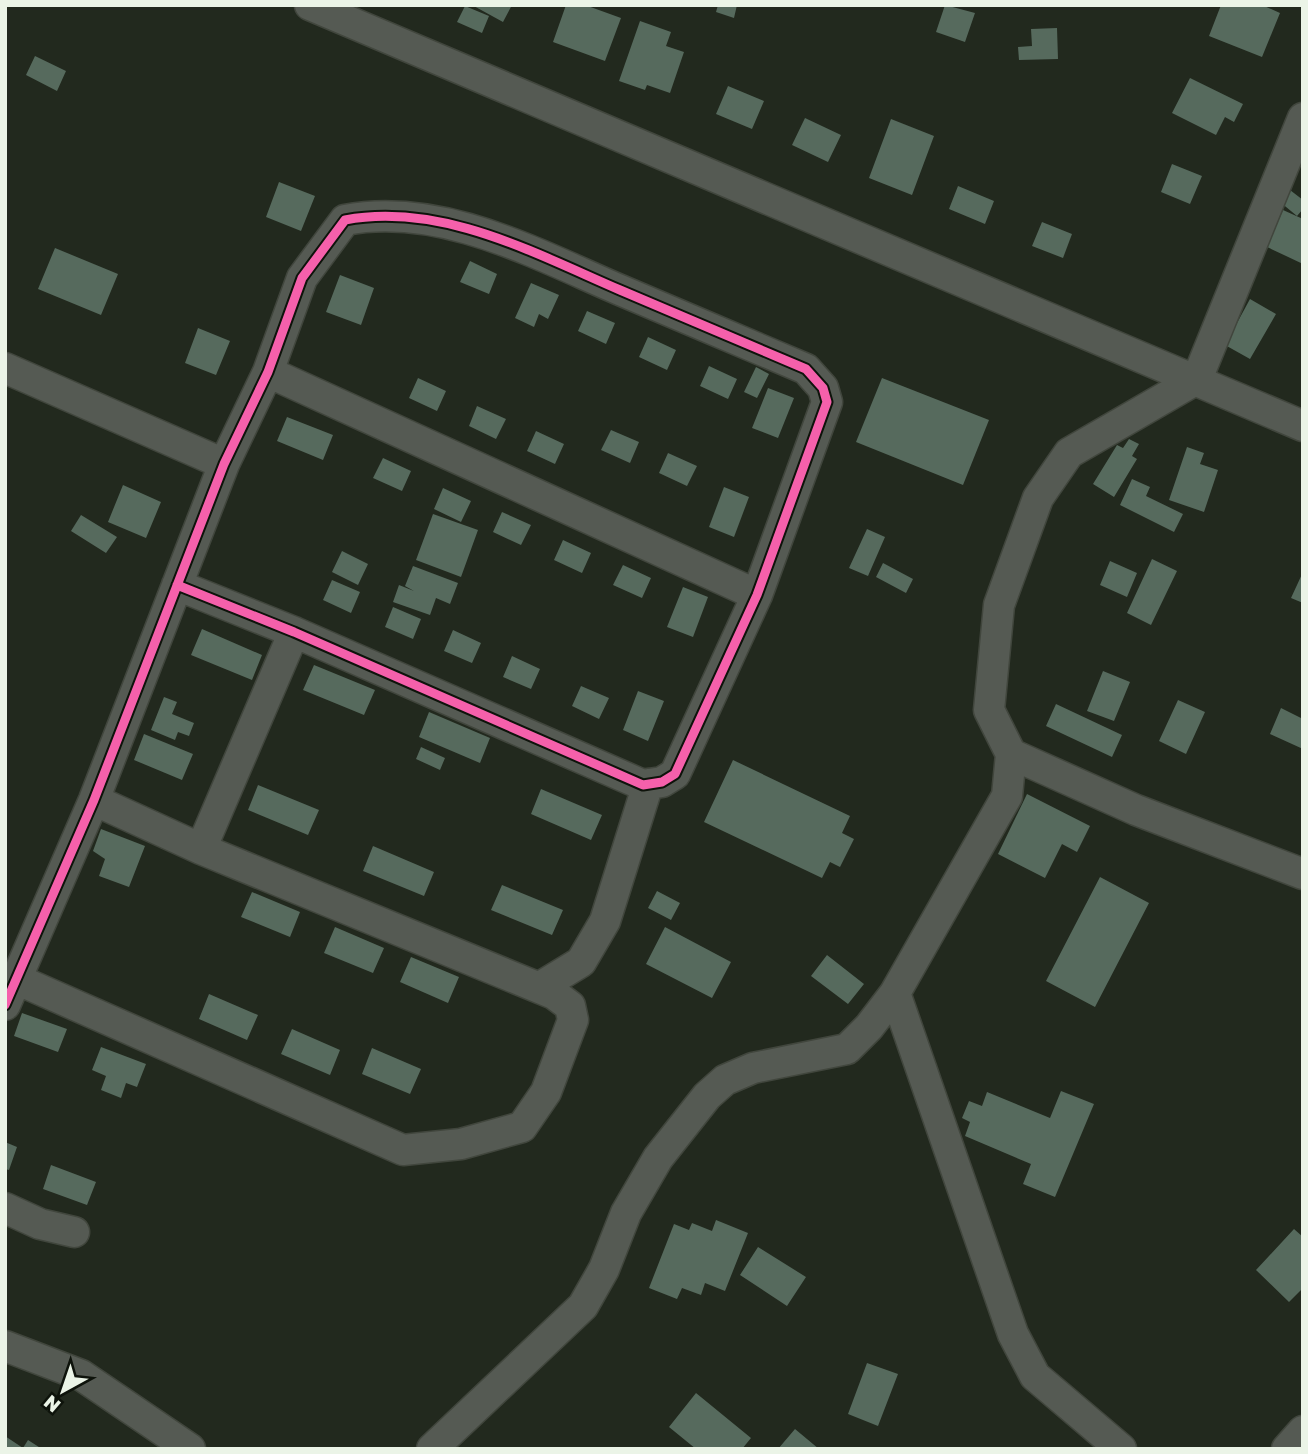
<svg xmlns="http://www.w3.org/2000/svg" width="1308" height="1454" font-family="'Golos Text',sans-serif">
<rect width="100%" height="100%" fill="#22291e"/>
<!-- building -->
<path fill="#566a5d" d="M 472,5 L 512,5 L 503,22 Z
M 566,5 L 585,5 L 621,18 L 605,61 L 553,42 Z
M 718,5 L 737,5 L 734,18 L 716,12 Z
M 945,5 L 975,13 L 965,42 L 936,32 Z
M 1221,5 L 1262,5 L 1280,13 L 1262,57 L 1209,36 Z
M 465,6 L 489,16 L 482,33 L 457,22 Z
M 640,21 L 671,32 L 666,46 L 684,52 L 670,93 L 647,85 L 645,90 L 619,81 Z
M 1057,28 L 1058,59 L 1019,60 L 1018,47 L 1032,46 L 1031,29 Z
M 35,56 L 66,71 L 57,91 L 26,75 Z
M 1190,78 L 1243,104 L 1234,122 L 1225,117 L 1216,135 L 1172,113 Z
M 728,86 L 764,101 L 752,129 L 716,114 Z
M 805,118 L 841,135 L 828,162 L 792,145 Z
M 891,119 L 934,136 L 912,195 L 869,178 Z
M 1172,164 L 1202,176 L 1190,204 L 1161,192 Z
M 279,182 L 315,196 L 301,231 L 266,217 Z
M 958,186 L 994,201 L 985,224 L 949,209 Z
M 1290,190 L 1303,200 L 1303,209 L 1297,216 L 1280,202 Z
M 1283,210 L 1303,219 L 1303,264 L 1267,247 Z
M 1042,222 L 1072,234 L 1063,258 L 1032,246 Z
M 55,248 L 118,274 L 101,315 L 38,289 Z
M 470,261 L 497,274 L 489,294 L 460,282 Z
M 340,275 L 374,288 L 361,325 L 326,312 Z
M 531,283 L 559,295 L 548,319 L 539,314 L 534,327 L 515,318 Z
M 1250,299 L 1276,314 L 1250,359 L 1225,345 Z
M 587,311 L 615,323 L 606,344 L 578,331 Z
M 198,328 L 230,341 L 216,375 L 185,363 Z
M 648,337 L 676,350 L 667,370 L 639,357 Z
M 709,366 L 737,379 L 728,399 L 700,386 Z
M 756,367 L 769,374 L 757,398 L 744,392 Z
M 418,378 L 446,391 L 437,411 L 409,398 Z
M 882,378 L 989,420 L 963,485 L 856,442 Z
M 768,388 L 794,398 L 778,438 L 752,428 Z
M 477,406 L 506,419 L 496,439 L 469,426 Z
M 287,417 L 333,435 L 323,460 L 277,441 Z
M 611,430 L 639,442 L 630,463 L 601,450 Z
M 536,431 L 564,444 L 555,464 L 527,451 Z
M 1129,439 L 1139,444 L 1132,456 L 1137,459 L 1114,497 L 1093,484 L 1117,445 L 1123,448 Z
M 1187,447 L 1204,453 L 1200,464 L 1218,470 L 1204,512 L 1169,500 Z
M 668,453 L 697,466 L 687,486 L 659,473 Z
M 383,458 L 411,471 L 402,491 L 373,478 Z
M 1132,479 L 1150,487 L 1146,496 L 1183,514 L 1174,532 L 1120,505 Z
M 123,485 L 161,502 L 146,538 L 108,522 Z
M 724,487 L 749,497 L 734,537 L 709,527 Z
M 443,488 L 471,501 L 461,522 L 434,509 Z
M 502,512 L 531,525 L 521,545 L 493,532 Z
M 433,514 L 478,530 L 461,577 L 416,560 Z
M 81,515 L 117,537 L 106,553 L 71,531 Z
M 867,529 L 885,537 L 868,576 L 849,568 Z
M 563,540 L 591,553 L 582,573 L 554,560 Z
M 342,551 L 368,564 L 358,585 L 332,572 Z
M 1152,559 L 1177,571 L 1151,625 L 1127,613 Z
M 1110,561 L 1137,573 L 1127,597 L 1100,585 Z
M 883,563 L 913,579 L 906,593 L 876,577 Z
M 623,565 L 651,578 L 642,598 L 613,585 Z
M 413,566 L 458,583 L 450,604 L 436,598 L 430,615 L 393,602 L 399,585 L 414,591 L 405,586 Z
M 1303,572 L 1303,603 L 1291,598 Z
M 332,580 L 360,592 L 351,613 L 323,600 Z
M 683,587 L 708,597 L 693,637 L 667,627 Z
M 393,607 L 421,619 L 413,639 L 385,627 Z
M 202,629 L 262,655 L 252,680 L 191,655 Z
M 453,630 L 481,643 L 472,663 L 444,651 Z
M 512,656 L 540,669 L 531,689 L 503,677 Z
M 314,665 L 375,690 L 364,715 L 303,690 Z
M 1103,671 L 1130,682 L 1114,721 L 1087,711 Z
M 581,686 L 609,698 L 599,719 L 572,706 Z
M 638,691 L 664,701 L 648,741 L 623,730 Z
M 164,697 L 177,702 L 172,714 L 194,723 L 189,736 L 178,732 L 175,740 L 151,730 Z
M 1178,700 L 1205,712 L 1186,754 L 1159,741 Z
M 1056,704 L 1122,735 L 1112,757 L 1046,726 Z
M 1281,708 L 1303,719 L 1303,749 L 1270,734 Z
M 429,712 L 490,738 L 480,763 L 419,737 Z
M 144,734 L 193,754 L 182,780 L 134,760 Z
M 421,747 L 445,758 L 440,770 L 416,759 Z
M 733,760 L 850,816 L 842,833 L 854,839 L 840,867 L 830,862 L 822,878 L 704,822 Z
M 258,785 L 319,810 L 308,835 L 248,810 Z
M 541,789 L 602,815 L 591,840 L 531,814 Z
M 1027,794 L 1090,826 L 1077,852 L 1062,844 L 1045,878 L 998,854 Z
M 101,829 L 145,846 L 129,887 L 99,876 L 105,859 L 93,851 Z
M 373,846 L 434,872 L 424,896 L 363,871 Z
M 1100,877 L 1149,903 L 1095,1007 L 1046,981 Z
M 502,885 L 563,910 L 552,935 L 491,910 Z
M 657,891 L 680,903 L 671,920 L 648,908 Z
M 252,892 L 300,912 L 290,937 L 241,917 Z
M 335,927 L 384,948 L 373,973 L 324,953 Z
M 665,927 L 731,962 L 712,998 L 646,964 Z
M 827,955 L 864,984 L 848,1004 L 811,976 Z
M 411,957 L 459,977 L 448,1003 L 400,982 Z
M 209,994 L 258,1015 L 247,1040 L 199,1019 Z
M 22,1013 L 67,1029 L 58,1052 L 14,1036 Z
M 292,1029 L 340,1050 L 330,1075 L 281,1054 Z
M 101,1047 L 146,1064 L 137,1087 L 126,1083 L 121,1098 L 101,1090 L 106,1076 L 92,1070 Z
M 372,1048 L 421,1069 L 410,1094 L 362,1074 Z
M 1061,1091 L 1094,1104 L 1055,1197 L 1023,1184 L 1031,1164 L 965,1136 L 970,1122 L 962,1118 L 969,1101 L 982,1106 L 987,1092 L 1050,1118 Z
M 5,1142 L 17,1147 L 9,1170 L 5,1169 Z
M 51,1165 L 96,1182 L 87,1205 L 43,1189 Z
M 716,1220 L 748,1233 L 725,1291 L 705,1283 L 701,1295 L 682,1288 L 677,1299 L 649,1288 L 674,1224 L 689,1230 L 692,1223 L 712,1231 Z
M 1294,1229 L 1303,1237 L 1303,1288 L 1289,1302 L 1256,1270 Z
M 758,1247 L 806,1277 L 787,1306 L 740,1275 Z
M 867,1363 L 898,1374 L 878,1426 L 848,1414 Z
M 696,1393 L 751,1438 L 742,1449 L 696,1449 L 669,1427 Z
M 795,1429 L 819,1449 L 778,1449 Z
M 5,1436 L 23,1448 L 28,1440 L 42,1449 L 5,1449 Z"/>
<g fill="none" stroke-linecap="round" stroke-linejoin="round">
<defs>
<path id="minor" d="M 310,5 L 1303,426
M 1303,118 L 1197,379 L 1069,453 L 1038,498 L 999,605 L 989,710 L 1011,754 L 1136,810 L 1303,874
M 5,368 L 224,464
M 268,372 L 757,595
M 201,849 L 294,632
M 16,979 L 403,1150 L 461,1144 L 522,1127 L 546,1092 L 573,1020 L 570,1006 L 554,994 L 201,849 L 94,800
M 540,987 L 581,962 L 605,921 L 648,784
M 895,993 L 1013,1334 L 1035,1376 L 1121,1449
M 5,1005 L 94,800 L 224,464 L 268,372 L 302,278 L 345,220 C 441,202 534,253 620,290 C 682,316 744,343 806,369 L 823,388 L 827,402 L 757,595 L 675,774 L 662,782 L 643,785 L 294,632 L 177,585
M 5,1208 L 40,1224 L 74,1232
M 5,1346 L 81,1375 L 190,1449
M 432,1449 L 583,1306 L 604,1269 L 626,1213 L 658,1158 L 707,1096 L 725,1080 L 753,1068 L 847,1049 L 869,1027 L 895,993 L 1007,796 L 1011,754
M 1287,1449 L 1303,1431"/>
</defs>
<!-- minor casing -->
<use href="#minor" stroke="#41463d" stroke-width="33"/>
<!-- minor -->
<use href="#minor" stroke="#555a53" stroke-width="30"/>
<defs>
<path id="cycleway" d="M 5,1005 L 94,800 L 224,464 L 268,372 L 302,278 L 345,220 C 441,202 534,253 620,290 C 682,316 744,343 806,369 L 823,388 L 827,402 L 757,595 L 675,774 L 662,782 L 643,785 L 294,632 L 177,585"/>
</defs>
<!-- cycleway casing -->
<use href="#cycleway" stroke="#0e130b" stroke-width="13"/>
<!-- cycleway -->
<use href="#cycleway" stroke="#f560ab" stroke-width="9"/>
</g>
<!-- border -->
<rect width="1308" height="1454" fill="none" stroke="#ebf4e7" stroke-width="14"/>
<!-- north arrow -->
<g transform="translate(63 1391) rotate(220)" stroke="#0e130b" stroke-width="5" paint-order="stroke">
<path d="M0-5L12 26L0 18L-12 26Z" fill="#ebf4e7"/>
<text y="-10" font-size="19" font-weight="bold" text-anchor="middle" fill="#ebf4e7">N</text>
</g>
</svg>
